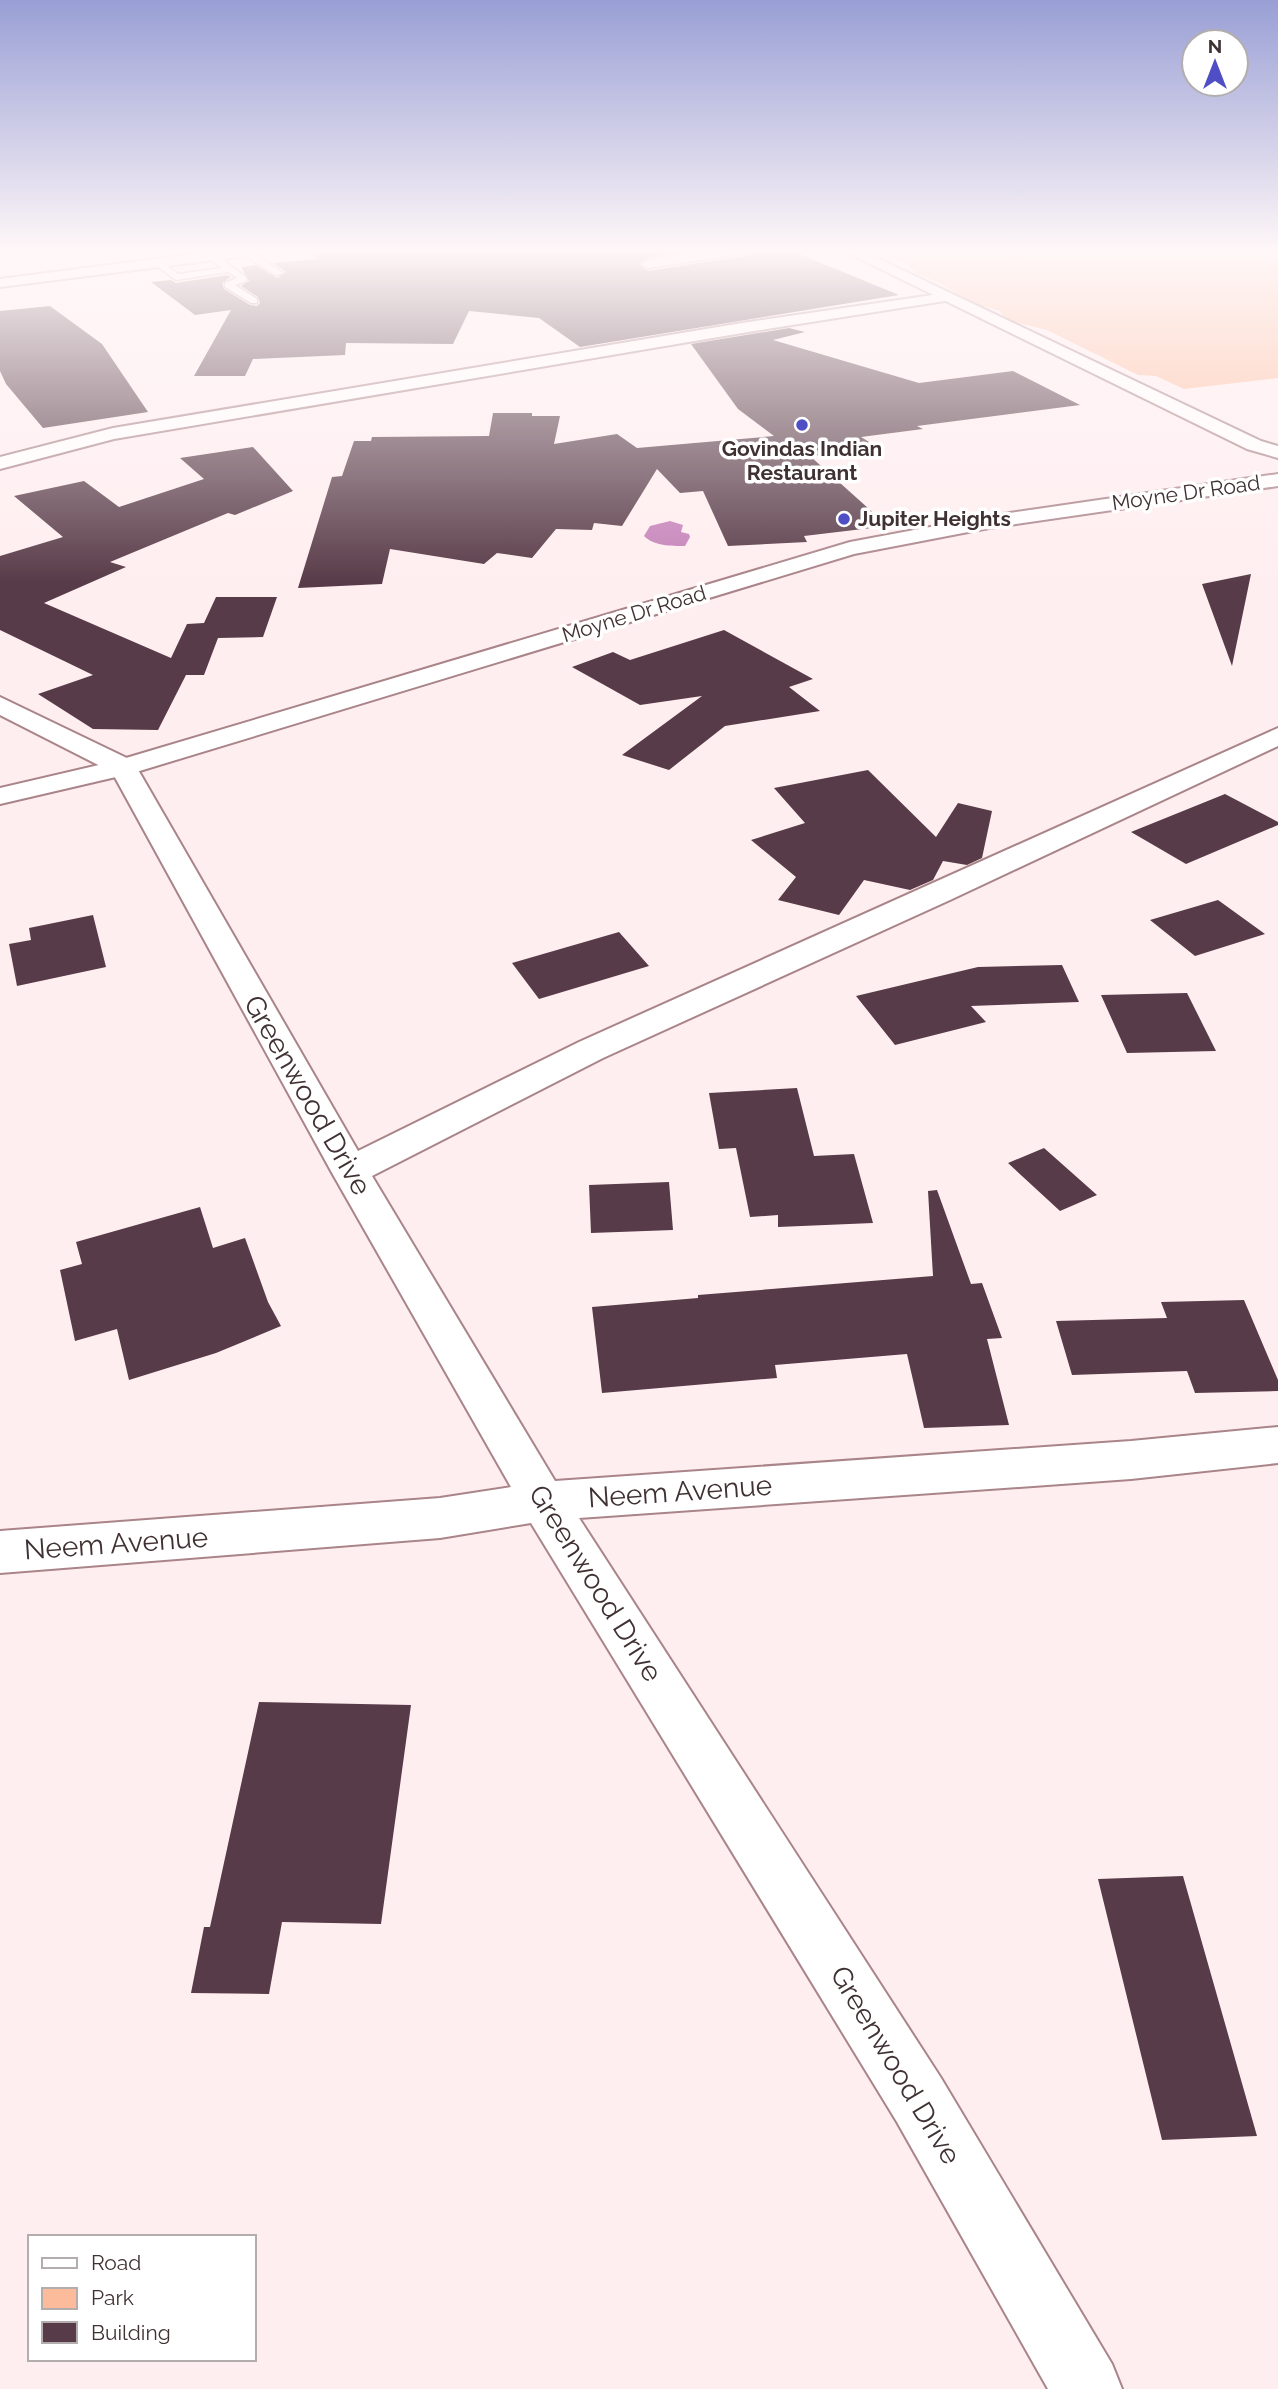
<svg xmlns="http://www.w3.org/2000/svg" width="1278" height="2389" font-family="Raleway,sans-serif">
<rect width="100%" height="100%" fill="#ffeef0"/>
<!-- green -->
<path fill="#fcbc9c" d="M 872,248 L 1278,248 L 1278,378 L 1184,389 L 1156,376 L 1138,375 L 1047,330 L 1005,320 L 1000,311 L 975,304 L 938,282 L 916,274 L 908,264 L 876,253 Z"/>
<!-- water -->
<path fill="#c480b8" d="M 670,521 L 683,525 L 681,532 L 689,534 L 690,537 L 685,546 C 671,546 654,546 644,536 L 650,526 Z"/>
<!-- building -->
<path fill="#583b48" d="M 366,248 L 702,248 L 647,258 L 639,265 L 648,271 L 750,255 L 759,248 L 785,248 L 899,295 L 580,347 L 539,318 L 469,311 L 453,344 L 346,343 L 345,355 L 253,359 L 245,376 L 194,376 L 231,310 L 195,315 L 151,282 L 171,280 L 176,283 L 227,275 L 231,277 L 222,283 L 224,289 L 250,305 L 257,306 L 260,303 L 258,297 L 241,286 L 249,281 L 241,267 L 256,265 L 277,278 L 286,272 L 273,263 L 318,259 L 312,255 Z
M 50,306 L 102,344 L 148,412 L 43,428 L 6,384 L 0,371 L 0,311 Z
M 789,328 L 805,332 L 773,340 L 919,383 L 1013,371 L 1080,405 L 917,426 L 923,429 L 861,437 L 879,448 L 810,456 L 888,526 L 804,536 L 807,542 L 728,546 L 703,491 L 680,493 L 657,469 L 622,526 L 594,523 L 592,530 L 556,529 L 532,558 L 497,553 L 484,564 L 390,549 L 382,584 L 298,588 L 332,477 L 342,476 L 354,441 L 371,441 L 372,437 L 489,436 L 493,413 L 532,413 L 532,416 L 560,416 L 554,444 L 617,434 L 637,448 L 774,436 L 738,409 L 691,344 Z
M 253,447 L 293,491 L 235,515 L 228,513 L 110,562 L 126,567 L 44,603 L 171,658 L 187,624 L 204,623 L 216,597 L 277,597 L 263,637 L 218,638 L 204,675 L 186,675 L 158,730 L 93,729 L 38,694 L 93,675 L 0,630 L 0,556 L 63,537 L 14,496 L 84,481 L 119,507 L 204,479 L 180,458 Z
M 1251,574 L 1232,666 L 1202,584 Z
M 724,630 L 813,679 L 789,687 L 820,711 L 725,726 L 669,770 L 622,755 L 702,696 L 640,705 L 572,667 L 613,652 L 630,660 Z
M 868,770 L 936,837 L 958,803 L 992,811 L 982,858 L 967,865 L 943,861 L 933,880 L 910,890 L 864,880 L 839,915 L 778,900 L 796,877 L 751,840 L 805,823 L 774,788 Z
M 1225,794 L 1278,822 L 1278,825 L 1186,864 L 1131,832 Z
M 1218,900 L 1265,934 L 1195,956 L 1150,920 Z
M 93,915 L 106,967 L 17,986 L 9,944 L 31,940 L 29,928 Z
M 619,932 L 649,966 L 539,999 L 512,963 Z
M 1062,965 L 1079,1002 L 971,1006 L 986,1022 L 895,1045 L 856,996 L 978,967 Z
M 1187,993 L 1216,1051 L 1127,1053 L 1101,995 Z
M 797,1088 L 814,1156 L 854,1154 L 873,1223 L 778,1227 L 778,1215 L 750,1217 L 736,1148 L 719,1149 L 709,1093 Z
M 1044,1148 L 1097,1195 L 1060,1211 L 1008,1163 Z
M 669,1182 L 673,1230 L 591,1233 L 589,1185 Z
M 937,1190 L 971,1284 L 982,1283 L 1002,1338 L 987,1339 L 1009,1425 L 924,1428 L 907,1354 L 775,1365 L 777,1378 L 602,1393 L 592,1307 L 698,1298 L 698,1295 L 933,1276 L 928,1191 Z
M 200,1207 L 213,1248 L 245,1238 L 268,1302 L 281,1326 L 216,1353 L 129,1380 L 117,1329 L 75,1341 L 60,1270 L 82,1264 L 76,1242 Z
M 1244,1300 L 1278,1380 L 1278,1391 L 1195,1393 L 1187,1371 L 1072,1375 L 1056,1321 L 1167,1318 L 1161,1302 Z
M 259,1702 L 411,1705 L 381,1924 L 282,1922 L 269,1994 L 191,1993 L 204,1927 L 210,1927 Z
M 1183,1876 L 1257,2136 L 1162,2140 L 1098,1879 Z"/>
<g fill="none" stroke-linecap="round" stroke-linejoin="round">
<defs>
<path id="lane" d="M 243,250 L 249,250 L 283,273 L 276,275 L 243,254 Z
M 208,254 L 214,254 L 246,277 L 246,281 L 235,285 L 257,299 L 257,303 L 251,303 L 225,287 L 225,283 L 237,278 L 228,272 L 176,280 L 153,263 L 160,261 L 178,274 L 222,268 L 208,258 Z"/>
<path id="street" d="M 721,248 L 756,248 L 750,252 L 648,268 L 641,264 L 648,260 Z
M 946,293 L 951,294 L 953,297 L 951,300 L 742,333 L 114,439 L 0,469 L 0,457 L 113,428 L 742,323 Z
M 0,697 L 133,761 L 358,1151 L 579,1042 L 1278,728 L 1278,746 L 950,900 L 603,1058 L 372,1176 L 555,1481 L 1131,1441 L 1278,1427 L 1278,1463 L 1131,1479 L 579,1518 L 941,2078 L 1112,2364 L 1122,2389 L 1048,2389 L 897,2122 L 531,1523 L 440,1538 L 0,1573 L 0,1531 L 440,1498 L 511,1487 L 331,1171 L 112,772 L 0,715 Z"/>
<path id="secondary" d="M 241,248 L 283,248 L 277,252 L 0,287 L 0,279 Z
M 838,248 L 856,248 L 1261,441 L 1278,446 L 1278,458 L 1247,449 Z
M 1278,474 L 1278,486 L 989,528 L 854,554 L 133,773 L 0,804 L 0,788 L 116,761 L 850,542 L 989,516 Z"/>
</defs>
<!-- lane casing -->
<use href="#lane" stroke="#a98489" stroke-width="3"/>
<!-- street casing -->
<use href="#street" stroke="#a98489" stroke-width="4"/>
<!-- secondary casing -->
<use href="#secondary" stroke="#a98489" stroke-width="4"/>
<!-- lane -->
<use href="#lane" fill="#fff" fill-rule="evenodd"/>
<!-- street -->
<use href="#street" fill="#fff" fill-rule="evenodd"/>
<!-- secondary -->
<use href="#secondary" fill="#fff" fill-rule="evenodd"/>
</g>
<!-- sky -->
<linearGradient id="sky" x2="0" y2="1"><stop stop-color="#999fd5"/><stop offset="0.43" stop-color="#fff7f8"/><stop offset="1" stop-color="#fff7f8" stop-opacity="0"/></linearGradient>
<rect width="1278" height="583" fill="url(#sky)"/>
<!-- markers -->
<g fill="#4f4ec5" stroke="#fff" stroke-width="2.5">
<circle cx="802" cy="425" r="7"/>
<circle cx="844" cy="519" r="7"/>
</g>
<g text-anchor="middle" stroke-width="7" stroke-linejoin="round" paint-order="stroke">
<!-- far-poi labels -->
<g font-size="21" font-weight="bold" fill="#403133" stroke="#fff">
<text x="802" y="456">Govindas Indian<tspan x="802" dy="24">Restaurant</tspan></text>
<text x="858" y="526" text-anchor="start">Jupiter Heights</text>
</g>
<!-- far-street labels -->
<g font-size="21" fill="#403133" stroke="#fff">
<text transform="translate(1186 493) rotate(-8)" y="7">Moyne Dr Road</text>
<text transform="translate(634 614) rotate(-17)" y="7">Moyne Dr Road</text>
</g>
<!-- near-street labels -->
<g font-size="28" fill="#403133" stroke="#fff">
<text transform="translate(308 1095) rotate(60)" y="10">Greenwood Drive</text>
<text transform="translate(680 1491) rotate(-4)" y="10">Neem Avenue</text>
<text transform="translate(116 1543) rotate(-4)" y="10">Neem Avenue</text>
<text transform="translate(596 1583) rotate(58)" y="10">Greenwood Drive</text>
<text transform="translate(896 2065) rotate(59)" y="10">Greenwood Drive</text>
</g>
</g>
<!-- legend -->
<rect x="28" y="2235" width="228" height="126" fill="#ffffff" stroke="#b3adad" stroke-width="2"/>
<rect x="42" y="2258" width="35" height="10" fill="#ffffff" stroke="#b3adad" stroke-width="2"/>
<text x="91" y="2270" font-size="21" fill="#403133">Road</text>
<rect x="42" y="2288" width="35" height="21" fill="#fcbc9c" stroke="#b3adad" stroke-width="2"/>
<text x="91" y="2305" font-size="21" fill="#403133">Park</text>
<rect x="42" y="2322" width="35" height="21" fill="#583b48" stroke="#b3adad" stroke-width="2"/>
<text x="91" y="2340" font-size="21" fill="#403133">Building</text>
<!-- north arrow -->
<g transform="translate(1215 63)"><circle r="33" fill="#ffffff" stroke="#b3adad" stroke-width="2"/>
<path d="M0-5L12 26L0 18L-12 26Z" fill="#4f4ec5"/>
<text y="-10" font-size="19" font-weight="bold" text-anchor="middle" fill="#403133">N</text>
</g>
</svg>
